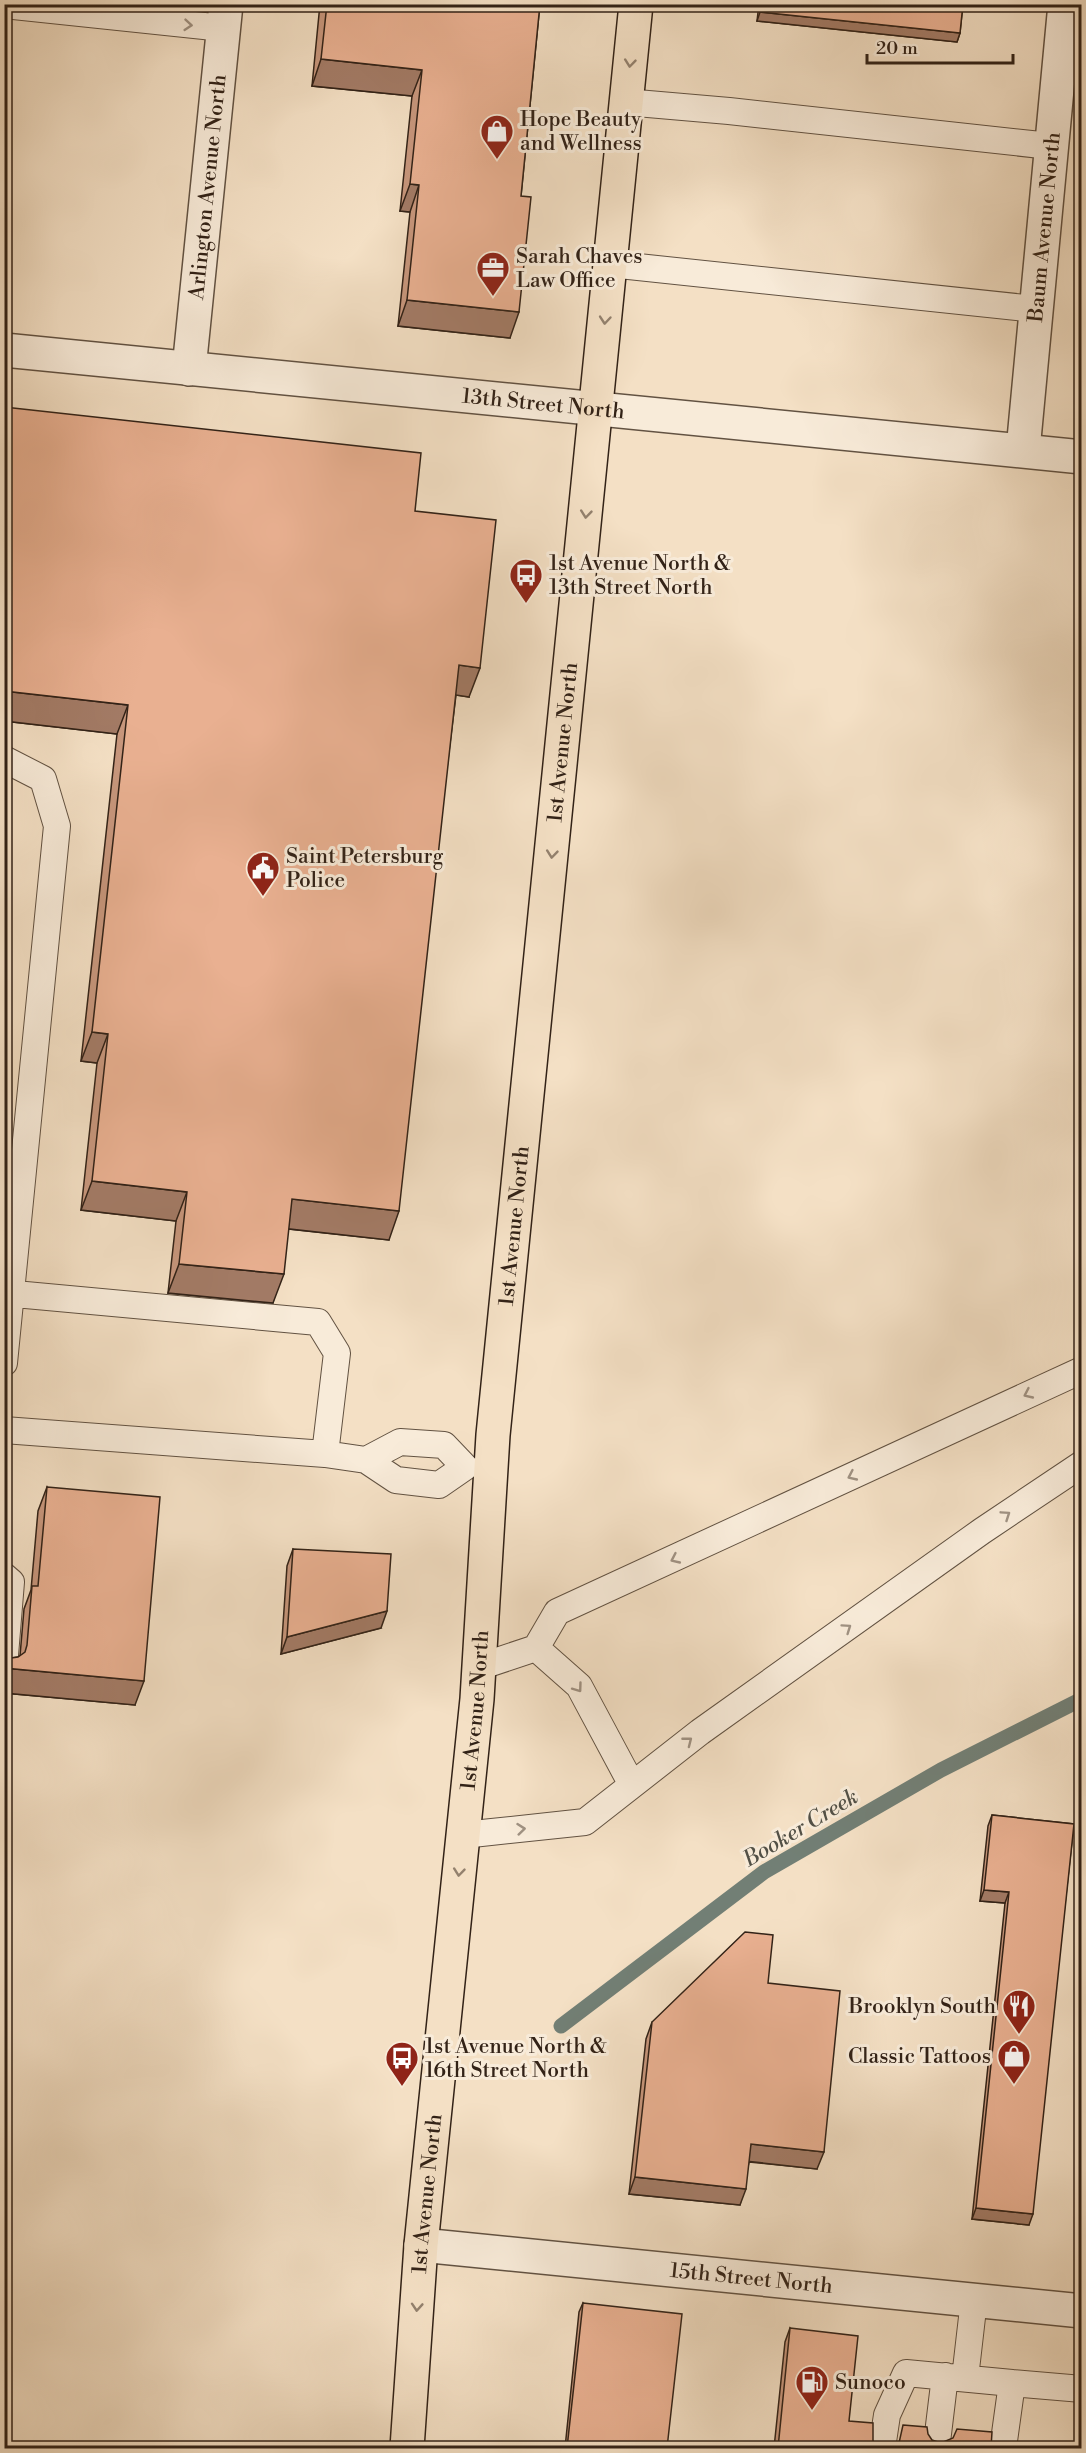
<svg xmlns="http://www.w3.org/2000/svg" width="1086" height="2453" font-family="'Libre Bodoni',serif">
<rect width="100%" height="100%" fill="#f4e0c5"/>
<filter id="stains"><feTurbulence type="fractalNoise" baseFrequency=".00333" numOctaves="4"/><feColorMatrix values="0 0 0 0 .2 0 0 0 0 .09 0 0 0 0 .02 0 0 0 .5 -.17"/></filter>
<radialGradient id="worn" r=".72"><stop offset=".6" stop-color="#630" stop-opacity="0"/><stop offset="1" stop-color="#630" stop-opacity=".3"/></radialGradient>
<g fill="none" stroke-linecap="round" stroke-linejoin="round">
<!-- stream -->
<path stroke="#727f75" stroke-width="15" d="M 561,2026 L 764,1872 L 941,1770 L 1082,1699"/>
<defs>
<path id="service" d="M 4,5 L 223,28
M 625,102 L 729,111 L 1050,146
M 610,264 L 1035,309
M 4,759 L 43,779 L 57,826 L 4,1363
M 4,1293 L 318,1322 L 337,1353 L 325,1454 L 4,1430
M 325,1454 L 366,1460 L 396,1480 L 439,1485 L 465,1467 L 444,1445 L 400,1442 L 366,1460
M 4,1576 L 11,1582 L 4,1667
M 536,1648 L 579,1686 L 632,1785
M 479,1667 L 536,1648 L 557,1612 L 1082,1370
M 463,1835 L 585,1822 L 700,1732 L 982,1531 L 1082,1464
M 965,2378 L 974,2300
M 1012,2383 L 1082,2389
M 937,2442 L 945,2376
M 882,2448 L 887,2415 L 906,2373 L 1012,2383 L 1003,2448"/>
<g id="minor">
<path id="s1" d="M 4,350 L 1082,457"/>
<path id="s2" d="M 189,369 L 226,4"/>
<path id="s3" d="M 1023,450 L 1065,4"/>
<path id="s4" d="M 421,2245 L 1082,2311"/>
</g>
<g id="primary">
<path id="s5" d="M 407,2448 L 421,2245 L 477,1699 L 493,1435 L 636,4"/>
</g>
</defs>
<!-- service casing -->
<use href="#service" stroke="#625242" stroke-width="28"/>
<!-- minor casing -->
<use href="#minor" stroke="#625242" stroke-width="36"/>
<!-- primary casing -->
<use href="#primary" stroke="#322217" stroke-width="36"/>
<!-- service -->
<use href="#service" stroke="#f8ebd9" stroke-width="26"/>
<!-- minor -->
<use href="#minor" stroke="#f8ebd9" stroke-width="33"/>
<!-- primary -->
<use href="#primary" stroke="#f4e0c5" stroke-width="33"/>
</g>
<!-- wall -->
<path fill="#c8977d" stroke="#322217" stroke-width="1.5" d="M 320,4 L 540,4 L 521,196 L 510,338 L 398,326 L 410,212 L 400,211 L 412,96 L 312,86 Z
M 759,4 L 963,4 L 960,33 L 957,42 L 757,21 Z
M 415,511 L 469,697 L 456,695 L 389,1240 L 288,1229 L 273,1303 L 168,1293 L 176,1221 L 81,1210 L 97,1063 L 81,1061 L 117,734 L 4,721 Z
M 47,1487 L 135,1705 L 4,1693 L 4,1656 L 11,1658 L 18,1657 L 20,1656 L 24,1609 L 31,1590 L 38,1511 Z
M 293,1549 L 381,1628 L 281,1654 L 287,1566 Z
M 992,1815 L 1074,1824 L 1029,2225 L 972,2219 L 1005,1903 L 980,1901 L 988,1826 Z
M 768,1983 L 817,2169 L 749,2162 L 740,2205 L 629,2194 L 646,2039 L 652,2022 Z
M 583,2303 L 667,2448 L 565,2448 L 579,2312 Z
M 790,2328 L 849,2421 L 873,2441 L 878,2447 L 883,2448 L 774,2448 L 785,2342 Z"/>
<!-- shaded-wall -->
<path fill="#a37b66" stroke="#322217" stroke-width="1.5" d="M 760,12 L 960,33 L 957,42 L 757,21 Z
M 321,59 L 422,70 L 412,96 L 312,86 Z
M 410,184 L 419,185 L 410,212 L 400,211 Z
M 407,300 L 519,312 L 510,338 L 398,326 Z
M 459,665 L 480,668 L 469,697 L 449,694 Z
M 4,691 L 128,705 L 117,734 L 4,721 Z
M 92,1032 L 108,1034 L 97,1063 L 81,1061 Z
M 92,1181 L 187,1192 L 176,1221 L 81,1210 Z
M 292,1199 L 399,1211 L 389,1240 L 281,1228 Z
M 179,1264 L 284,1274 L 273,1303 L 168,1293 Z
M 387,1611 L 381,1628 L 281,1654 L 287,1637 Z
M 4,1668 L 144,1681 L 135,1705 L 4,1693 Z
M 984,1890 L 1009,1892 L 1005,1903 L 980,1901 Z
M 751,2144 L 824,2152 L 817,2169 L 745,2161 Z
M 635,2177 L 746,2189 L 740,2205 L 629,2194 Z
M 976,2208 L 1033,2214 L 1029,2225 L 972,2219 Z"/>
<!-- building -->
<path fill="#e9b091" stroke="#322217" stroke-width="1.5" d="M 327,4 L 540,4 L 521,196 L 531,197 L 519,312 L 407,300 L 419,185 L 410,184 L 422,70 L 321,59 Z
M 761,4 L 963,4 L 960,33 L 760,12 Z
M 4,407 L 421,453 L 415,511 L 496,520 L 480,668 L 459,665 L 399,1211 L 292,1199 L 284,1274 L 179,1264 L 187,1192 L 92,1181 L 108,1034 L 92,1032 L 128,705 L 4,691 Z
M 47,1487 L 160,1497 L 144,1681 L 4,1668 L 4,1656 L 11,1658 L 18,1657 L 25,1652 L 27,1645 L 32,1586 L 38,1586 Z
M 293,1549 L 391,1554 L 387,1611 L 287,1637 Z
M 992,1815 L 1074,1824 L 1033,2214 L 976,2208 L 1009,1892 L 984,1890 Z
M 745,1932 L 773,1935 L 768,1983 L 840,1991 L 824,2152 L 751,2144 L 746,2189 L 635,2177 L 652,2022 Z
M 583,2303 L 682,2314 L 667,2448 L 567,2448 Z
M 790,2328 L 858,2336 L 849,2421 L 873,2423 L 873,2441 L 878,2447 L 883,2448 L 778,2448 Z
M 903,2425 L 927,2427 L 928,2434 L 932,2440 L 941,2443 L 953,2438 L 957,2429 L 992,2432 L 991,2448 L 891,2448 L 899,2443 Z"/>
<!-- one-way arrows -->
<defs><path id="oneway-chevron" d="M-2-3.5L2.5 0L-2 3.5" fill="none" stroke-width="1.6" stroke-linecap="round" stroke-linejoin="round" transform="scale(1.5)"/></defs>
<g stroke="#9f9182">
<use href="#oneway-chevron" transform="translate(188 25) rotate(5)"/>
<use href="#oneway-chevron" transform="translate(1028 1394) rotate(155)"/>
<use href="#oneway-chevron" transform="translate(852 1476) rotate(155)"/>
<use href="#oneway-chevron" transform="translate(1006 1515) rotate(-34)"/>
<use href="#oneway-chevron" transform="translate(675 1559) rotate(155)"/>
<use href="#oneway-chevron" transform="translate(847 1628) rotate(-35)"/>
<use href="#oneway-chevron" transform="translate(578 1688) rotate(54)"/>
<use href="#oneway-chevron" transform="translate(688 1741) rotate(-38)"/>
<use href="#oneway-chevron" transform="translate(521 1829) rotate(-6)"/>
</g>
<g stroke="#93816e">
<use href="#oneway-chevron" transform="translate(630 63) rotate(96)"/>
<use href="#oneway-chevron" transform="translate(605 320) rotate(95)"/>
<use href="#oneway-chevron" transform="translate(586 514) rotate(96)"/>
<use href="#oneway-chevron" transform="translate(552 854) rotate(96)"/>
<use href="#oneway-chevron" transform="translate(459 1872) rotate(96)"/>
<use href="#oneway-chevron" transform="translate(417 2307) rotate(94)"/>
</g>
<!-- icons -->
<defs>
<symbol id="shop-pin" viewBox="-11 -11 22 30"><path d="M0 17L-7.5 6A9.5 9.5 0 1 1 7.5 6Z" fill="#8f2418" stroke="#f8ebd9"/><path d="M-5-2.5h2.3a2.7 3.5 0 0 1 5.4 0H5L5.5 6h-11ZM-1.5-2.5h3a1.5 2.3 0 0 0-3 0Z" fill="#fff"/></symbol>
<symbol id="office-pin" viewBox="-11 -11 22 30"><path d="M0 17L-7.5 6A9.5 9.5 0 1 1 7.5 6Z" fill="#8f2418" stroke="#f8ebd9"/><path d="M-6-3h4V-5.5h4V-3h4V5H-6ZM-1-4.5V-3h2v-1.5ZM-6 0V1H6V0Z" fill="#fff"/></symbol>
<symbol id="bus-pin" viewBox="-11 -11 22 30"><path d="M0 17L-7.5 6A9.5 9.5 0 1 1 7.5 6Z" fill="#8f2418" stroke="#f8ebd9"/><path d="M-5-6H5V4H4V6H2V4H-2V6H-4V4H-5ZM-3.5-4V0h7V-4ZM-3.5 1.2v1.5H-2V1.2ZM2 1.2v1.5H3.5V1.2Z" fill="#fff"/></symbol>
<symbol id="civic-pin" viewBox="-11 -11 22 30"><path d="M0 17L-7.5 6A9.5 9.5 0 1 1 7.5 6Z" fill="#8f2418" stroke="#f8ebd9"/><path d="M-.6-6.5H3V-4.5H.6V-3L4-1V1h2V6H-6V1h2V-1L-.6-3ZM-1.2 2.5V6h2.4V2.5Z" fill="#fff"/></symbol>
<symbol id="restaurant-pin" viewBox="-11 -11 22 30"><path d="M0 17L-7.5 6A9.5 9.5 0 1 1 7.5 6Z" fill="#8f2418" stroke="#f8ebd9"/><path d="M-5-6h1v4h1v-4h1v4h1v-4h1v5L-1.5 .5V6h-2V.5L-5-1ZM5-6V6H3V1.5H1.5Q1.5-4 5-6Z" fill="#fff"/></symbol>
<symbol id="fuel-pin" viewBox="-11 -11 22 30"><path d="M0 17L-7.5 6A9.5 9.5 0 1 1 7.5 6Z" fill="#8f2418" stroke="#f8ebd9"/><path d="M-5.5-6h7V0h2V4h1.3V-2.5L3-4.5l.8-.8L6-3V5H2.5V1h-1V6h-7ZM-4.2-4.7v3.2H.2V-4.7Z" fill="#fff"/></symbol>
</defs>
<g fill-rule="evenodd">
<use href="#shop-pin" x="478" y="112" width="38" height="52"/>
<use href="#office-pin" x="474" y="249" width="38" height="52"/>
<use href="#bus-pin" x="507" y="556" width="38" height="52"/>
<use href="#civic-pin" x="244" y="849" width="38" height="52"/>
<use href="#restaurant-pin" x="1000" y="1987" width="38" height="52"/>
<use href="#shop-pin" x="995" y="2037" width="38" height="52"/>
<use href="#bus-pin" x="383" y="2039" width="38" height="52"/>
<use href="#fuel-pin" x="793" y="2363" width="38" height="52"/>
</g>
<g text-anchor="middle" stroke-width="6" stroke-linejoin="round" paint-order="stroke">
<!-- poi labels -->
<g font-size="21" fill="#322217" stroke="#f8ebd9" text-anchor="start">
<text x="520" y="126">Hope Beauty<tspan x="520" dy="24">and Wellness</tspan></text>
<text x="516" y="263">Sarah Chaves<tspan x="516" dy="24">Law Office</tspan></text>
<text x="549" y="570">1st Avenue North &amp;<tspan x="549" dy="24">13th Street North</tspan></text>
<text x="286" y="863">Saint Petersburg<tspan x="286" dy="24">Police</tspan></text>
<text x="996" y="2013" text-anchor="end">Brooklyn South</text>
<text x="425" y="2053">1st Avenue North &amp;<tspan x="425" dy="24">16th Street North</tspan></text>
<text x="991" y="2063" text-anchor="end">Classic Tattoos</text>
<text x="835" y="2389">Sunoco</text>
</g>
<!-- street labels -->
<g font-size="21" fill="#322217" stroke="#f8ebd9">
<text dy="7" stroke="none"><textPath href="#s2" startOffset="183">Arlington Avenue North</textPath></text>
<text dy="7" stroke="none"><textPath href="#s3" startOffset="224">Baum Avenue North</textPath></text>
<text dy="7" stroke="none"><textPath href="#s1" startOffset="542">13th Street North</textPath></text>
<text dy="7" stroke="none"><textPath href="#s5" startOffset="1713">1st Avenue North</textPath></text>
<text dy="7" stroke="none"><textPath href="#s5" startOffset="1227">1st Avenue North</textPath></text>
<text dy="7" stroke="none"><textPath href="#s5" startOffset="741">1st Avenue North</textPath></text>
<text dy="7" stroke="none"><textPath href="#s5" startOffset="255">1st Avenue North</textPath></text>
<text dy="7" stroke="none"><textPath href="#s4" startOffset="332">15th Street North</textPath></text>
</g>
<!-- water labels -->
<g font-size="22" font-style="italic" fill="#525046" stroke="#f8ebd9">
<text transform="translate(800 1827) rotate(-31)" y="8">Booker Creek</text>
</g>
</g>
<!-- margin -->
<rect width="1086" height="2453" fill="none" stroke="#f4e0c5" stroke-width="24"/>
<rect x="6" y="6" width="1074" height="2441" fill="none" stroke="#322217" stroke-width="3"/>
<rect x="12" y="12" width="1062" height="2429" fill="none" stroke="#322217" stroke-width="1.5"/>
<!-- scale -->
<path d="M867 54v9h146v-9" fill="none" stroke="#322217" stroke-width="3"/>
<text x="876" y="54" font-size="18" fill="#322217" stroke="#f8ebd9" stroke-width="4.5" paint-order="stroke">20 m</text>
<rect width="100%" height="100%" filter="url(#stains)"/>
<rect width="100%" height="100%" fill="url(#worn)"/>
</svg>
